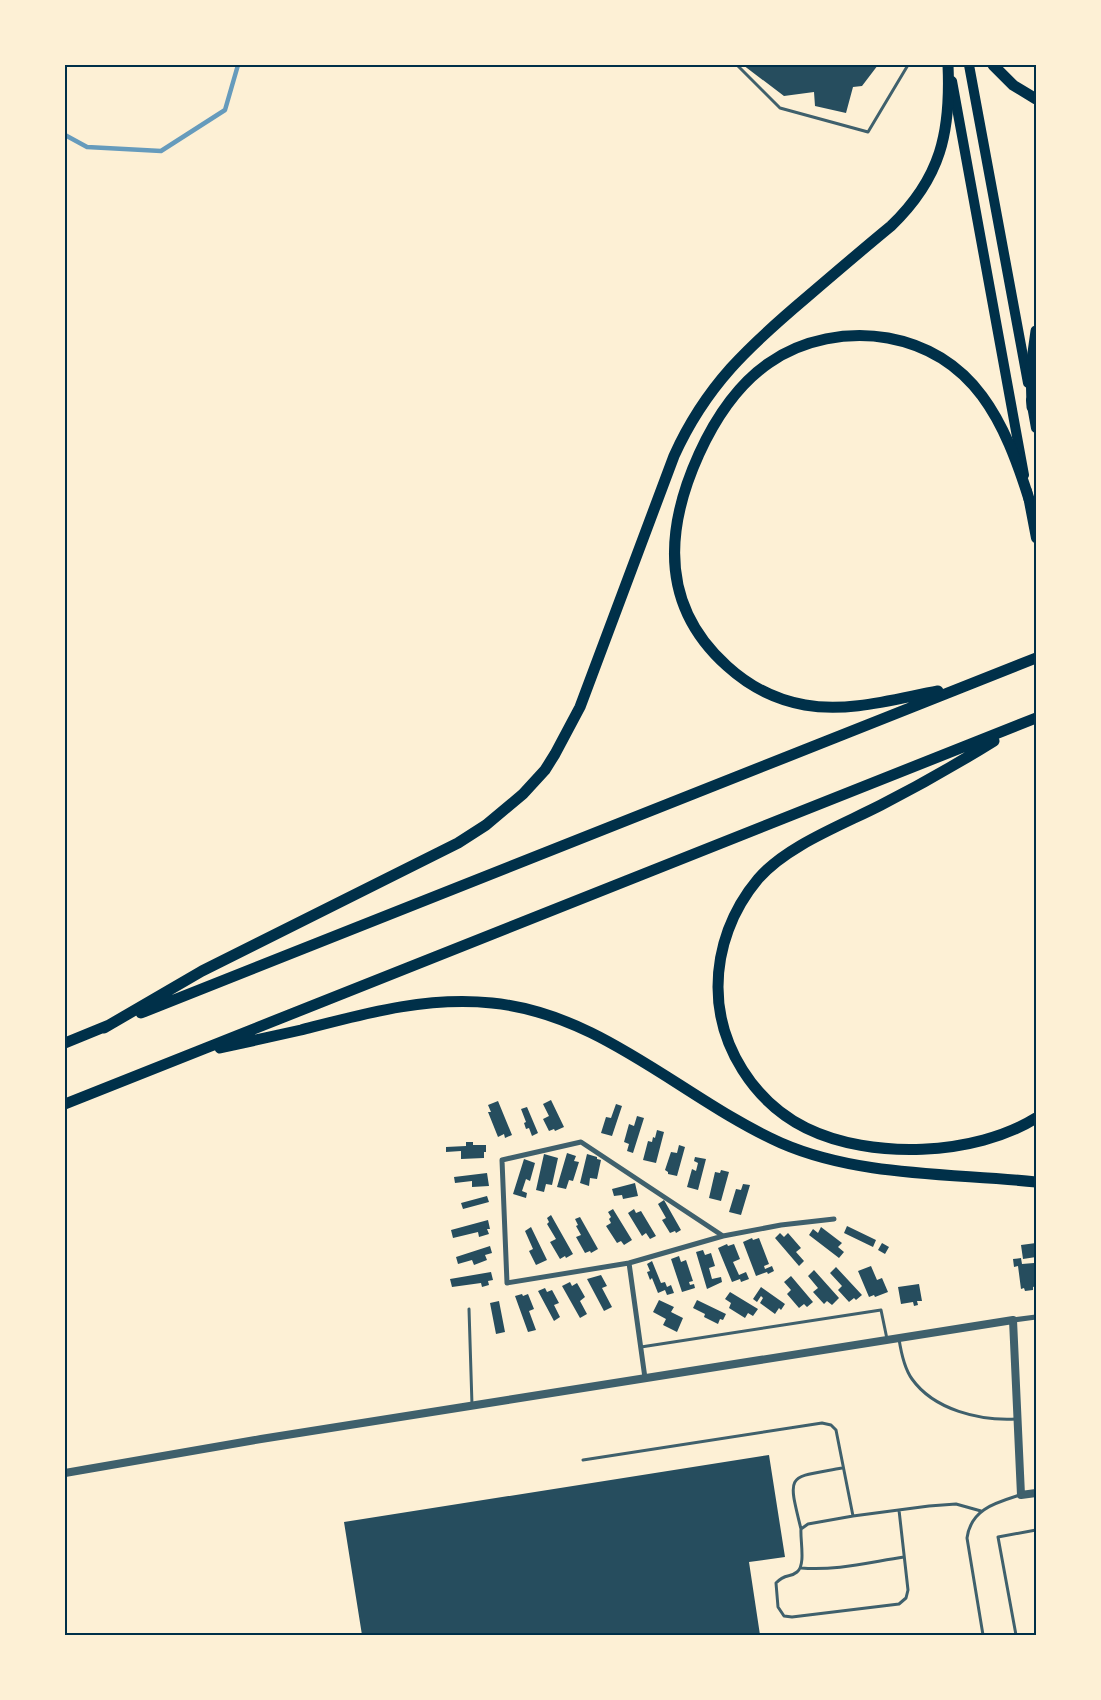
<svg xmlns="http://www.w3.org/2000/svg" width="1101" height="1700" font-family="Figtree,sans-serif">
<rect width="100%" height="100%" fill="#fdf0d5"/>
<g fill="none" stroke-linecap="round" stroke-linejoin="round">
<!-- stream -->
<path stroke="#669bbc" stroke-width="4.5" d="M 65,135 L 87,147 L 161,151 L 225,110 L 238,65"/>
</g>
<!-- building -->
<path fill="#264d5e" d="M 743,65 L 878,65 L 862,86 L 853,87 L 846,113 L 815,106 L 814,92 L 784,96 Z
M 551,1100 L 564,1127 L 555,1131 L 554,1129 L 549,1131 L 543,1119 L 549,1116 L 543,1104 Z
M 498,1101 L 512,1135 L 505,1138 L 504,1134 L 498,1137 L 488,1112 L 491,1112 L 488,1105 Z
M 616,1104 L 622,1106 L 612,1136 L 601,1133 L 606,1117 L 611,1118 Z
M 527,1107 L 538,1133 L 532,1136 L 529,1128 L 526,1129 L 524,1123 L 526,1122 L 521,1109 Z
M 637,1116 L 644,1118 L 633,1153 L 627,1151 L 629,1144 L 624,1142 L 629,1124 L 634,1126 Z
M 657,1130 L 664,1132 L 656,1163 L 643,1160 L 648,1141 L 652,1142 L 653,1137 L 655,1138 Z
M 466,1142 L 473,1142 L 473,1145 L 486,1145 L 486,1152 L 484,1152 L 484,1158 L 461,1159 L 461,1151 L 446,1152 L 446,1147 L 466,1146 Z
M 679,1145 L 685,1147 L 677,1176 L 668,1174 L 668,1172 L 665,1170 L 671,1152 L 677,1153 Z
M 567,1153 L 576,1156 L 574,1161 L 579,1162 L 573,1181 L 569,1180 L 566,1189 L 557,1187 Z
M 544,1154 L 558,1158 L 552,1185 L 546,1184 L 544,1192 L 536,1190 Z
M 587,1154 L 597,1157 L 597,1159 L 601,1160 L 597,1179 L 590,1178 L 589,1186 L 580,1183 Z
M 695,1157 L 706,1159 L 698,1190 L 687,1187 L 692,1169 L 696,1171 L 698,1163 L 694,1161 Z
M 524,1159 L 535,1163 L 530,1181 L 526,1179 L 522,1191 L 527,1193 L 526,1198 L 513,1194 Z
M 721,1170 L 729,1172 L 721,1201 L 709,1198 L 715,1172 L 720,1173 Z
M 487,1173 L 489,1186 L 472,1187 L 472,1181 L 455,1183 L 454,1177 Z
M 635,1183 L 638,1196 L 623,1199 L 622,1195 L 614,1196 L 612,1189 Z
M 743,1184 L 750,1185 L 741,1215 L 729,1212 L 736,1189 L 741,1190 Z
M 487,1196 L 489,1202 L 463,1209 L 461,1203 Z
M 664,1200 L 681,1230 L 676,1233 L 675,1231 L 670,1233 L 662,1220 L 666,1218 L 658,1204 Z
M 613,1209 L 632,1240 L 624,1245 L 621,1241 L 617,1243 L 606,1226 L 611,1223 L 609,1219 L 611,1217 L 608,1212 Z
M 634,1209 L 636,1213 L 641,1211 L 656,1236 L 650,1239 L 646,1233 L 642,1236 L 628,1213 Z
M 551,1215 L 573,1254 L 566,1258 L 565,1256 L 560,1259 L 550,1242 L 556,1239 L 547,1224 L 549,1222 L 547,1218 Z
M 580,1217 L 598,1249 L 591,1253 L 590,1251 L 585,1253 L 576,1237 L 581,1235 L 576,1226 L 578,1225 L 575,1219 Z
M 488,1220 L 490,1229 L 487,1229 L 489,1234 L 479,1237 L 478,1232 L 453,1238 L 451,1230 Z
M 847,1226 L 876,1240 L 873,1247 L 844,1233 Z
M 531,1227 L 547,1260 L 536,1265 L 529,1251 L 533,1249 L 525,1231 Z
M 821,1227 L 842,1243 L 838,1247 L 844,1252 L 839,1258 L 809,1235 L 813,1229 L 818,1233 Z
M 780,1233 L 784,1237 L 788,1233 L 801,1248 L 796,1252 L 804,1261 L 799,1266 L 775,1238 Z
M 752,1238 L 753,1240 L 759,1238 L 769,1264 L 764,1266 L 765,1269 L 772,1266 L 774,1271 L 768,1274 L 767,1272 L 756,1276 L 743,1242 Z
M 882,1243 L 889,1247 L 885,1254 L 878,1250 Z
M 1036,1243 L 1036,1257 L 1023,1259 L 1021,1245 Z
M 727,1244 L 728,1246 L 734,1244 L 740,1259 L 733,1262 L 739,1275 L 746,1272 L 749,1279 L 741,1282 L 740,1279 L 732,1282 L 718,1248 Z
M 490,1246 L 492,1253 L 485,1255 L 487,1260 L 474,1265 L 472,1260 L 458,1264 L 456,1257 Z
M 703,1250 L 705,1255 L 711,1253 L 715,1266 L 709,1268 L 712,1279 L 721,1277 L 722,1282 L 707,1289 L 696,1252 Z
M 679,1256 L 681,1262 L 686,1260 L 693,1281 L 689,1282 L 690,1285 L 694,1284 L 695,1288 L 682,1292 L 671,1259 Z
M 1021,1258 L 1022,1264 L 1034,1263 L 1036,1286 L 1033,1287 L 1033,1290 L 1025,1291 L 1024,1288 L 1021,1289 L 1018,1266 L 1014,1267 L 1013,1259 Z
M 652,1261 L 661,1283 L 665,1282 L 667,1287 L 671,1285 L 674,1293 L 667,1295 L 665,1290 L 658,1293 L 652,1278 L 650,1280 L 647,1272 L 650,1271 L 647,1264 Z
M 871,1266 L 877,1280 L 882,1278 L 888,1292 L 875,1297 L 874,1295 L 869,1297 L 858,1271 Z
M 836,1267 L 862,1295 L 856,1300 L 854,1298 L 849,1302 L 838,1290 L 842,1286 L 830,1273 Z
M 814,1270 L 839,1298 L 832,1305 L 827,1301 L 824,1304 L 813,1292 L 818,1288 L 808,1276 Z
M 491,1272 L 493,1280 L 488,1281 L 489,1285 L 482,1287 L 481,1283 L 452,1287 L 450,1279 Z
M 601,1275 L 607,1286 L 602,1288 L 612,1307 L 604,1311 L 587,1279 Z
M 791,1276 L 813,1302 L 807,1307 L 804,1304 L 799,1308 L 787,1294 L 791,1290 L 784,1282 Z
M 570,1282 L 572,1286 L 577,1283 L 585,1297 L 580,1301 L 587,1314 L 580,1318 L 562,1286 Z
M 919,1284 L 922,1301 L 917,1301 L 918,1305 L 914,1306 L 913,1302 L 901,1304 L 898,1287 Z
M 761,1287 L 785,1304 L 781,1310 L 779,1308 L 775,1314 L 760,1303 L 763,1298 L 761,1296 L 757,1302 L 753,1299 Z
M 545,1288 L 547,1292 L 552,1290 L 559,1303 L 554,1305 L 560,1317 L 554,1321 L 538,1291 Z
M 730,1292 L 758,1309 L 753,1316 L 748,1313 L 745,1318 L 729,1308 L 731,1303 L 725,1299 Z
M 522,1294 L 523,1296 L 528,1294 L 534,1309 L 529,1311 L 536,1330 L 528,1332 L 515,1296 Z
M 659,1300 L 674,1307 L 671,1312 L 683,1318 L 677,1332 L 663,1325 L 666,1319 L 653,1312 Z
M 697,1300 L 726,1314 L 723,1320 L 720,1319 L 718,1324 L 704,1317 L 705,1314 L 693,1308 Z
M 499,1301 L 505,1332 L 496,1334 L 490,1303 Z
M 769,1455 L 785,1557 L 749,1562 L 760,1635 L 362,1635 L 344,1522 Z"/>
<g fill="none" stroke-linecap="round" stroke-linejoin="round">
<!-- service -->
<path stroke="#3f606c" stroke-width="3" d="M 737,65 L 780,108 L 868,132 L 908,65
M 469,1309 L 472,1405
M 899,1339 C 901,1352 904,1368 912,1379 C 934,1410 980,1421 1016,1419
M 641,1347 L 881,1310 L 887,1339
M 583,1460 L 822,1423 L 831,1425 L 836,1430 L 853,1516 L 929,1506 L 956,1504 L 981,1511
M 853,1516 L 808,1524 L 801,1529 C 800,1540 806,1565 797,1572 C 790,1578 785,1573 776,1583 L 778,1607 L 784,1616 L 792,1617 L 899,1604 L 906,1598 L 908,1590 L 899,1510
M 801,1529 C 787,1472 787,1478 842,1468
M 801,1568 C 836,1571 870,1562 904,1557
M 983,1635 L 967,1538 C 971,1509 995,1503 1020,1495
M 1016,1635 L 998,1537 L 1036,1530"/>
<!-- minor -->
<path stroke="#3f606c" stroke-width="5" d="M 581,1142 L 723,1236 L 629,1263 L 507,1283 L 502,1160 Z
M 723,1236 L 781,1225 L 834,1219
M 629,1263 L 645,1378
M 1013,1320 L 1036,1317"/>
<!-- tertiary -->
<path stroke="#3f606c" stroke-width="8" d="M 65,1473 L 261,1439 L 1013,1320 L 1021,1495 L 1036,1493"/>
<!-- primary -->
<path stroke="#003049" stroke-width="10" d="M 969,65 L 1028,383
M 952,81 L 1024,475
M 1031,400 L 1036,428
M 1027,491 L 1036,538"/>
<!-- motorway -->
<path stroke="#003049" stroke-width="11" d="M 993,65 L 1013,85 L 1036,99
M 1032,407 L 1031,367 L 1036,331
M 938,691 C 895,699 848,713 805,705 C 776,700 749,686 727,666 C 660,606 665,529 699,454 C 715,419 737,385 769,363 C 803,339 848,331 888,338 C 975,354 1005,423 1029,499
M 994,741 C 957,764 920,785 881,805 C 842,825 786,846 758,879 C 732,910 718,948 718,987 C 718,1046 754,1102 806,1128 C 871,1160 975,1156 1036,1118
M 141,1013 L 1036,658
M 104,1028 L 202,971 L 458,843 L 486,825 L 523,794 L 545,770 L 555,754 L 580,707 L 674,456 C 706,385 749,346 807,297 C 835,273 863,249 891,226 C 941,178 951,132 948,65
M 65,1043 L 109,1025
M 220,1048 C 247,1042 274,1036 301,1030 C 363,1014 426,996 492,1003 C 603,1014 683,1099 781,1143 C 859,1177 952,1173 1036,1182
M 65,1104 L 1036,718"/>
</g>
<!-- border -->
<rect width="1101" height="1700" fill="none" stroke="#fdf0d5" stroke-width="132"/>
<rect x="66" y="66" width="969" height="1568" fill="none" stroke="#003049" stroke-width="2"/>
</svg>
